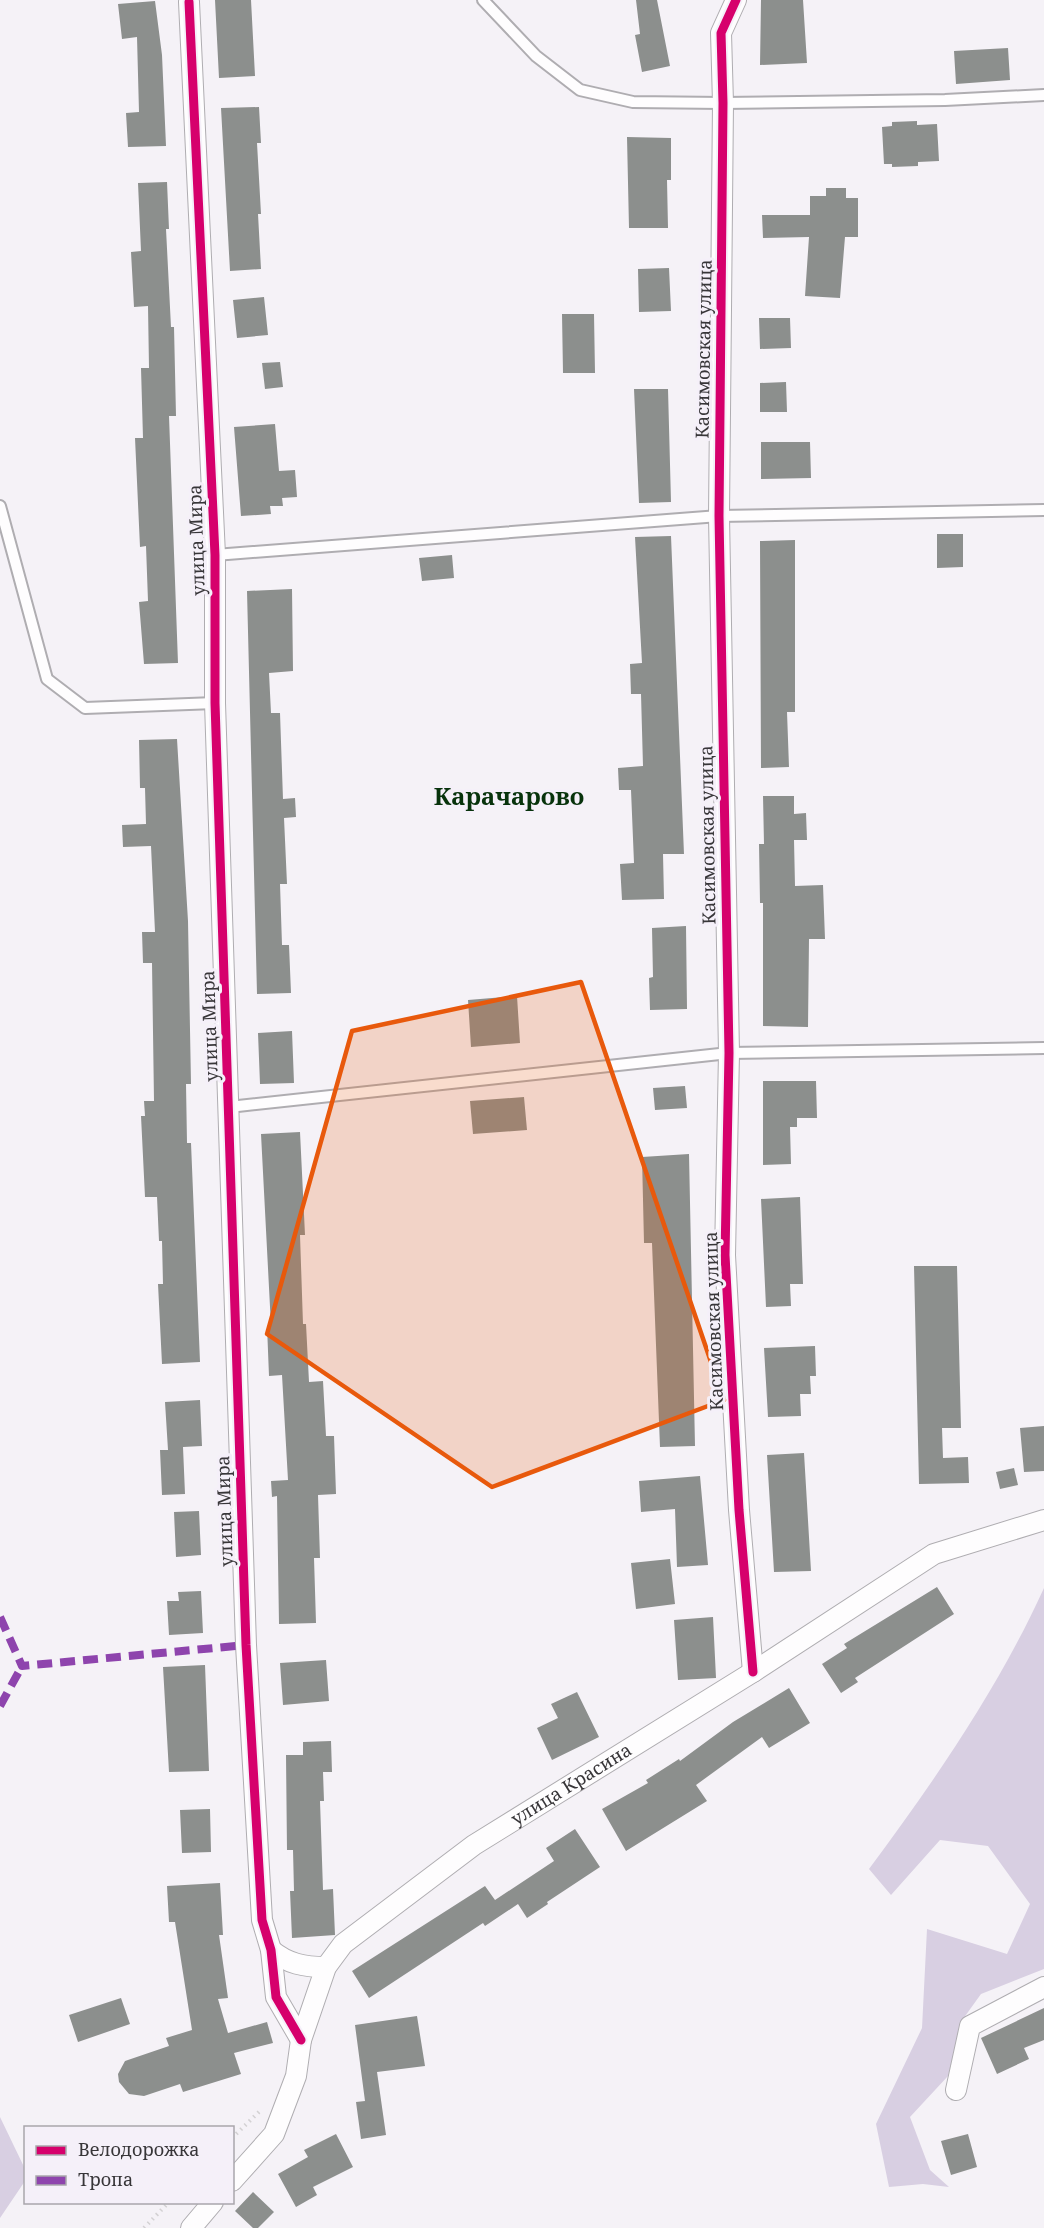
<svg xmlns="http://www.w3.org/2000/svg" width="1044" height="2228" font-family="'Noto Serif',serif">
<rect width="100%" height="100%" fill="#f5f2f7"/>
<!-- forest -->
<path fill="#d8cfe2" d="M 1044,1588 L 1044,1969 L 981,1994 L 963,2019 L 948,2076 L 910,2117 L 930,2170 L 949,2187 L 923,2184 L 889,2187 L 876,2124 L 922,2028 L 927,1929 L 1007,1954 L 1030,1904 L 988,1846 L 940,1840 L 891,1895 L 869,1869 C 935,1780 998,1689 1044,1588 Z
M 0,2117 L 26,2171 L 25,2181 L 0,2218 Z"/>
<!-- building -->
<path fill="#8c8f8d" d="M 215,0 L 251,0 L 255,76 L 219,78 Z
M 636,0 L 657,0 L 670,66 L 642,72 L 635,35 L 640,34 Z
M 761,0 L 803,0 L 807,63 L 760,65 Z
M 155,1 L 162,55 L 166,146 L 128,147 L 126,113 L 139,112 L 137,37 L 122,39 L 118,4 Z
M 1008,48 L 1010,80 L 956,84 L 954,51 Z
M 259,107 L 261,143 L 257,143 L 261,214 L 258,214 L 261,269 L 230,271 L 221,108 Z
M 917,121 L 917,125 L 937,124 L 939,161 L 918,162 L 918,166 L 892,167 L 892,164 L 884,164 L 882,127 L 892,126 L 892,122 Z
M 627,137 L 671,138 L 671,180 L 667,180 L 668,228 L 629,228 Z
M 167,182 L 169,229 L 166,229 L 171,327 L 174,327 L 176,416 L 169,416 L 178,663 L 144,664 L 139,602 L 148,601 L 146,546 L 140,547 L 135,438 L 143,438 L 141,368 L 149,368 L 148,306 L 134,307 L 131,252 L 141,251 L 138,183 Z
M 826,188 L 846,188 L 846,198 L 858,198 L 858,237 L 845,237 L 840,298 L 805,296 L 809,237 L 763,238 L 762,215 L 810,215 L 810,196 L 826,196 Z
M 669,268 L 671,311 L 639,312 L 638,269 Z
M 264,297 L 268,335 L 237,338 L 233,300 Z
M 562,314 L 594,314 L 595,373 L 563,373 Z
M 759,318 L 790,318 L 791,348 L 760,349 Z
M 280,362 L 283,387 L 265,389 L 262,363 Z
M 786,382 L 787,412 L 760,412 L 760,383 Z
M 634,389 L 668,389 L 671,502 L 639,503 Z
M 275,424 L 279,471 L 295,470 L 297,497 L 282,498 L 283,506 L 270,506 L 271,514 L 241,516 L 234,427 Z
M 761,442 L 810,442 L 811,478 L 761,479 Z
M 937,534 L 963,534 L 963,567 L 937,568 Z
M 671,536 L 684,854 L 663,854 L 664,899 L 622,900 L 620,864 L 634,863 L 631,790 L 619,790 L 618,768 L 643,766 L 641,694 L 631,694 L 630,664 L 642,663 L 635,537 Z
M 795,540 L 795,712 L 787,712 L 789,767 L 761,768 L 760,541 Z
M 452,555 L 454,578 L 422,581 L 419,558 Z
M 292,589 L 293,671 L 269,673 L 271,713 L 280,713 L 283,799 L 295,798 L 296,817 L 284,818 L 287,884 L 280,884 L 282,945 L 289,945 L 291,993 L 257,994 L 247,591 Z
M 177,739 L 188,921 L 191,1084 L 186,1084 L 187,1143 L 191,1143 L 200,1362 L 162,1364 L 158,1284 L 163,1284 L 162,1241 L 159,1241 L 157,1197 L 145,1197 L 141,1116 L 145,1116 L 144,1101 L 154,1101 L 152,963 L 143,963 L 142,932 L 155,932 L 151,846 L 123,847 L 122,825 L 146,824 L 145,788 L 140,788 L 139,740 Z
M 763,796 L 794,796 L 794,814 L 806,813 L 807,840 L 794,840 L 795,886 L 823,885 L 825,939 L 809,939 L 808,1027 L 763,1026 L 763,903 L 760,903 L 759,844 L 764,844 Z
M 686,926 L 687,1009 L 650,1010 L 649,978 L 653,977 L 652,928 Z
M 517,996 L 520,1043 L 471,1047 L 468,1000 Z
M 292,1031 L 294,1083 L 260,1084 L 258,1033 Z
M 763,1081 L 816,1081 L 817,1118 L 797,1118 L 797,1127 L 790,1127 L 791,1164 L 763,1165 Z
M 685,1086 L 687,1108 L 655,1110 L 653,1088 Z
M 524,1097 L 527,1130 L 473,1134 L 470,1101 Z
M 300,1132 L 305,1235 L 300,1235 L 303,1324 L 306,1324 L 309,1382 L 323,1381 L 326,1436 L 334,1436 L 336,1494 L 318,1495 L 320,1558 L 314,1558 L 316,1623 L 279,1624 L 277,1496 L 272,1497 L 271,1481 L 288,1480 L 282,1375 L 269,1376 L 267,1326 L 271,1326 L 261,1134 Z
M 689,1154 L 695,1446 L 660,1447 L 652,1243 L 644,1243 L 642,1157 Z
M 800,1197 L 803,1284 L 790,1284 L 791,1306 L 766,1307 L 761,1199 Z
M 914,1266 L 957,1266 L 961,1428 L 942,1428 L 943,1458 L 968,1457 L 969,1483 L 919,1484 Z
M 815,1346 L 816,1376 L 810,1376 L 811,1394 L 800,1394 L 801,1416 L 768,1417 L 764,1348 Z
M 200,1400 L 202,1446 L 183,1447 L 185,1494 L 162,1495 L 160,1450 L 168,1450 L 165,1402 Z
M 1044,1426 L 1044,1471 L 1024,1472 L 1020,1428 Z
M 804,1453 L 811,1571 L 774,1572 L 767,1455 Z
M 1014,1468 L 1018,1485 L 1000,1489 L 996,1472 Z
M 700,1476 L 708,1565 L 677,1567 L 675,1509 L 641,1512 L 639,1481 Z
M 199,1511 L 201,1555 L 176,1557 L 174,1512 Z
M 670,1559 L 675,1604 L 636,1609 L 631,1563 Z
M 937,1587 L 954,1614 L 855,1678 L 858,1682 L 841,1693 L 822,1664 L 847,1648 L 844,1644 Z
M 201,1591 L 203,1633 L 169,1635 L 167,1601 L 179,1601 L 178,1592 Z
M 713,1617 L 716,1678 L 678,1680 L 674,1620 Z
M 326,1660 L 329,1701 L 283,1705 L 280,1663 Z
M 205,1665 L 209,1771 L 169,1772 L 163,1667 Z
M 789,1688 L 810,1723 L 769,1748 L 762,1737 L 696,1785 L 707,1801 L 626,1851 L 602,1809 L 648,1783 L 646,1780 L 679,1759 L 680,1761 L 733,1722 Z
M 577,1692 L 599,1737 L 552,1760 L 537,1728 L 558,1718 L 551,1704 Z
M 331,1741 L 332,1772 L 323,1772 L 324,1801 L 320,1801 L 323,1890 L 333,1889 L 335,1935 L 292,1938 L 290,1891 L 294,1891 L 293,1850 L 287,1850 L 286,1755 L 303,1755 L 303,1742 Z
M 210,1809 L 211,1852 L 182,1853 L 180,1810 Z
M 575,1829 L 600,1867 L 547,1902 L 548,1904 L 527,1918 L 518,1904 L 485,1926 L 483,1923 L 369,1998 L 352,1971 L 485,1886 L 495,1900 L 554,1861 L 546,1848 Z
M 220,1883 L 223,1935 L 219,1935 L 228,1998 L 218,1999 L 228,2033 L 267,2022 L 273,2043 L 234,2053 L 241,2074 L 183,2092 L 180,2084 L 144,2096 L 129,2094 L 119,2082 L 118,2074 L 125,2061 L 169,2046 L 166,2038 L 192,2030 L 175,1922 L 169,1922 L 167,1886 Z
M 121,1998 L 130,2024 L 78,2042 L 69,2015 Z
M 1044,2008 L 1044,2040 L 1024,2048 L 1029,2059 L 997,2074 L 981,2038 Z
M 417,2016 L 425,2066 L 377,2072 L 386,2135 L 361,2139 L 356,2102 L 365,2101 L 355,2025 Z
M 336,2134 L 353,2167 L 313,2187 L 317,2195 L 296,2207 L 278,2174 L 308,2157 L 304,2150 Z
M 968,2134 L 977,2167 L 951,2175 L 941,2141 Z
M 253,2192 L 274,2212 L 258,2228 L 253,2228 L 235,2211 Z"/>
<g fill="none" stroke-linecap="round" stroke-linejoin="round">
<defs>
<path id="service" d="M 483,0 L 536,56 L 580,90 L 633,102 L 723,103 L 945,100 L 1044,95
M 0,506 L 47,679 L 85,708 L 215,703
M 215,555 L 719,516 L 1044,510
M 229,1107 L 729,1053 L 1044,1048"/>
<g id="minor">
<path d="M 736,0 L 721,33 L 723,103 L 719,516 L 729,1053 L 725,1255 L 739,1510 L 753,1672"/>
<path d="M 189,2 L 215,555 L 215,703 L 246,1645 L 262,1920 L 271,1950 L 276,1997 L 301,2040"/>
<path d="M 271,1950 C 288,1964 304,1967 326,1967"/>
<path d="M 956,2090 L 970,2026 L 1044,1987"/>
<path id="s1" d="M 232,2181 L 274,2134 L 296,2076 L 301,2040 L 326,1967 L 343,1944 L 474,1845 L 753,1672 L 934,1554 L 1044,1520"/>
<path d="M 191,2228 L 213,2202"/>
</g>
</defs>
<!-- service casing -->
<use href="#service" stroke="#afadb1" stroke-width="14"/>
<!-- minor casing -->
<use href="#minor" stroke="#afadb1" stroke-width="22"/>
<!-- path -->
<path stroke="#d3d1d3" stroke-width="4" stroke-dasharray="1.5 4.5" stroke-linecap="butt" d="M 232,2138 L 262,2109
M 144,2228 L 169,2202"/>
<!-- service -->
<use href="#service" stroke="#fefdfe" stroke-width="10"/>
<!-- minor -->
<use href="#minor" stroke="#fefdfe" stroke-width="20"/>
<!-- quiet -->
<path stroke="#8e44ad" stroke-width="8" stroke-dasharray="15 8" stroke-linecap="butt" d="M 0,1617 L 22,1666 L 246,1645
M 0,1706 L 22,1666"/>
<defs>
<path id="cycleway" d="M 736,0 L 721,33 L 723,103 L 719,516 L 729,1053 L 725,1255 L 739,1510 L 753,1672
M 189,2 L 215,555 L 215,703 L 246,1645 L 262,1920 L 271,1950 L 276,1997 L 301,2040"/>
</defs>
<!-- cycleway casing -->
<use href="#cycleway" stroke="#f5f0f9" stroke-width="13"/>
<!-- cycleway -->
<use href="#cycleway" stroke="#d6006c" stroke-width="9"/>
</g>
<!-- marked area -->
<path fill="#e8590c" fill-opacity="0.2" stroke="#e8590c" stroke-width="4.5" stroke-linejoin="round" d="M 581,982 L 724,1400 L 492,1487 L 267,1334 L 352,1031 Z"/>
<g text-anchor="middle" stroke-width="6" stroke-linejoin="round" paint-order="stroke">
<!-- street labels -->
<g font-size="18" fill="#383639" stroke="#f5f0f9">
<text transform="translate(704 349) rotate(-89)" y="6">Касимовская улица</text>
<text transform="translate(197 540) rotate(-92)" y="6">улица Мира</text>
<text transform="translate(708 835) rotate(-91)" y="6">Касимовская улица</text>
<text transform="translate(210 1026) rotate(-92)" y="6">улица Мира</text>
<text transform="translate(714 1321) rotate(-92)" y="6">Касимовская улица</text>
<text transform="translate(225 1511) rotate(-92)" y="6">улица Мира</text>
<text dy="6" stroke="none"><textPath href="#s1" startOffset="546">улица Красина</textPath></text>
</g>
<!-- district labels -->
<g font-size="24" font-weight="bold" fill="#08330c" stroke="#f5f0f9">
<text x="509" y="805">Карачарово</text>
</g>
</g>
<!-- legend -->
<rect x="24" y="2126" width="210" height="78" fill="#f5f0f9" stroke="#a9a6ac" stroke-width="1.5"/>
<rect x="36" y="2146" width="30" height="9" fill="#d6006c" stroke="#a9a6ac" stroke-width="1.5"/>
<text x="78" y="2156" font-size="18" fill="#383639">Велодорожка</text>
<rect x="36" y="2176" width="30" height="9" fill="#8e44ad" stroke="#a9a6ac" stroke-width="1.5"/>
<text x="78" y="2186" font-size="18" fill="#383639">Тропа</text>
</svg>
